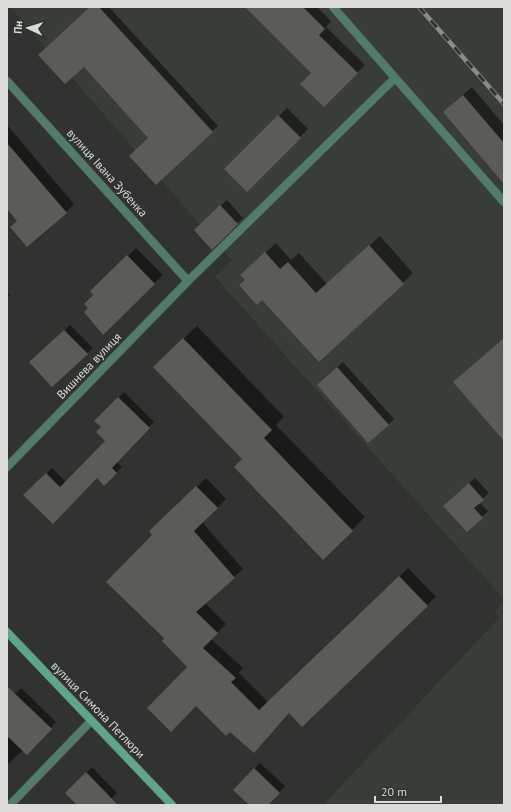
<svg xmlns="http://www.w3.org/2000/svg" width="511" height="812" font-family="'PT Sans',sans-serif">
<rect width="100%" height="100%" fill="#313330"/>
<!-- built -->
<path fill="#383d35" d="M 10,7 L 504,7 L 504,599 L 215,277 L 232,261 Z
M 504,601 L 504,805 L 323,805 L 500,617 L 494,612 Z"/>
<!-- shadow -->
<path fill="#0007" d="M 91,7 L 109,7 L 218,126 L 156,184 L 149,138 Z
M 247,7 L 317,7 L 331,21 L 326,27 L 365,65 L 324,106 L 312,73 Z
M 472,87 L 504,125 L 504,182 L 444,112 Z
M 287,108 L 308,129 L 247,190 L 226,169 Z
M 7,125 L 74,204 L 66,212 L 18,221 L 7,207 Z
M 227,200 L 243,218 L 212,248 L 201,224 Z
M 380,236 L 413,273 L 319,360 L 246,280 L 252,265 L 276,243 L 291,260 L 299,253 L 327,284 Z
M 136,248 L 163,275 L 103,333 L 89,308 L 99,283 Z
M 7,292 L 10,295 L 7,298 Z
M 70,325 L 93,348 L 52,386 L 36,356 Z
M 197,326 L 284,417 L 276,425 L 365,517 L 323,559 L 244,459 L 167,354 Z
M 504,338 L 504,440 L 454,382 Z
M 343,362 L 394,419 L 388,425 L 323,380 Z
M 124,392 L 154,422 L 116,461 L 122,467 L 104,484 L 97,477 L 53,522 L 25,495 L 52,468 L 66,482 L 106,441 L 102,427 L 96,421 Z
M 206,478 L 226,499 L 202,522 L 243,569 L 205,603 L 226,624 L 211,639 L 243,668 L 239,673 L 268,702 L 408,568 L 436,597 L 427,605 L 290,712 L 262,743 L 189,667 L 166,638 L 153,535 L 150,531 Z
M 475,478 L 489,493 L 479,502 L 488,511 L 467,531 L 450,500 Z
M 21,688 L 56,722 L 27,754 L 23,750 L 7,765 L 7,702 Z
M 260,763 L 285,786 L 267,805 L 250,805 L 234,790 Z
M 92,767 L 117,793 L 105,805 L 78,805 L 66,793 Z"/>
<!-- building -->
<path fill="#5c5b58" d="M 90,7 L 99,7 L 213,132 L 156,185 L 129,156 L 148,138 L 84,67 L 65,84 L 38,55 Z
M 245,7 L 303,7 L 325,29 L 319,35 L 358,73 L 324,107 L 300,84 L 311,73 Z
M 463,95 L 504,143 L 504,184 L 443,112 Z
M 278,115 L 301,138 L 247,192 L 224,169 Z
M 7,143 L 67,213 L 27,247 L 10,227 L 17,221 L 7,209 Z
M 220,205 L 238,224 L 212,250 L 194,230 Z
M 369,245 L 404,284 L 319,362 L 262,300 L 257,305 L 239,285 L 245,280 L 240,275 L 265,252 L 280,269 L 288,262 L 316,293 Z
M 127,255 L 155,284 L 103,335 L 84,312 L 88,308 L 84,304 L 93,295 L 90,291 Z
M 64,330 L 88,354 L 52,387 L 29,362 Z
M 183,338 L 272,430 L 264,438 L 353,531 L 323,560 L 234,467 L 242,459 L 153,367 Z
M 504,338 L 504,441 L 453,382 Z
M 337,367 L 389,425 L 368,443 L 317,385 Z
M 118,397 L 150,428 L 112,468 L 117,473 L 104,486 L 97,478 L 53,524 L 23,495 L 46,473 L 60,487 L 105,441 L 96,432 L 101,427 L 94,421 Z
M 469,483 L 484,500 L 474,508 L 483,518 L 467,532 L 443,506 Z
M 196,486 L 218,508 L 194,531 L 235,578 L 196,612 L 218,633 L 203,648 L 236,678 L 231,682 L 259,710 L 399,576 L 428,606 L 302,727 L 289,713 L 254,753 L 230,732 L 226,736 L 196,706 L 171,732 L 147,708 L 187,667 L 162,641 L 164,638 L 106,582 L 152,535 L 149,531 Z
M 7,686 L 52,729 L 27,755 L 7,736 Z
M 254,768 L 280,793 L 268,805 L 249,805 L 233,790 Z
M 86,772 L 118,805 L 77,805 L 65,793 Z"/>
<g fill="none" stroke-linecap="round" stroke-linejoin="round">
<defs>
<path id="service" d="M 333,7 L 504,202
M 188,281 L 395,78"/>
<path id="minor" d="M 7,81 L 188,281 L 7,467
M 10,805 L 91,721"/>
<path id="secondary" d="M 7,632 L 172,805"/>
</defs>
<!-- service casing -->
<use href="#service" stroke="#50514f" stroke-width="9"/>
<!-- minor casing -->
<use href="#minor" stroke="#50514f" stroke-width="9"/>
<!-- secondary casing -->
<use href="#secondary" stroke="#50514f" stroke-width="9"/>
<!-- service -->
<use href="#service" stroke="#527c6a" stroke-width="8"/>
<!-- minor -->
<use href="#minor" stroke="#527c6a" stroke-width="8"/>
<!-- secondary -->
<use href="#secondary" stroke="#60a588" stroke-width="8"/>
<defs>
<path id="rail" d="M 419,7 L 504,104"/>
</defs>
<!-- rail casing -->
<use href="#rail" stroke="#8b8c8a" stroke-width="4.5"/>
<!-- rail -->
<use href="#rail" stroke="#313330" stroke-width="3" stroke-dasharray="9" stroke-linecap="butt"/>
</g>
<g text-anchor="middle" stroke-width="3" stroke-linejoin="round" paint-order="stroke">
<!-- street labels -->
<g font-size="12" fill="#dbdcda" stroke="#313330">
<text transform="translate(107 173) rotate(48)" y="4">вулиця Івана Зубенка</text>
<text transform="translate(89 366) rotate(-46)" y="4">Вишнева вулиця</text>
<text transform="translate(98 710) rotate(46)" y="4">вулиця Симона Петлюри</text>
</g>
</g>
<!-- border -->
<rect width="511" height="812" fill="none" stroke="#dbdcda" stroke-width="16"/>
<!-- north arrow -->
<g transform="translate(28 28) rotate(274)" stroke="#313330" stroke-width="3" paint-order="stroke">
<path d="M0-3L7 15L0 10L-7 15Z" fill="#dbdcda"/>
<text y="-6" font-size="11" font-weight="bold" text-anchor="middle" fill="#dbdcda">Пн</text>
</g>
<!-- scale -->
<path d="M375 796v6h66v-6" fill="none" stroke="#dbdcda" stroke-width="2"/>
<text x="381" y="796" font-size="12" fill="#dbdcda" stroke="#313330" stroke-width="3" paint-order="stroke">20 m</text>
</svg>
